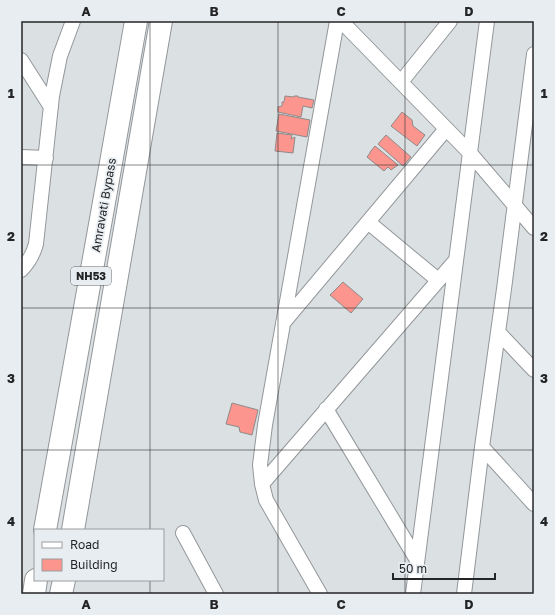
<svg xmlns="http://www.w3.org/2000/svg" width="555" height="615" font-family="'Golos Text',sans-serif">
<rect width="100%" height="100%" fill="#dbe0e3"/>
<!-- building -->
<path fill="#fb958d" stroke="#8f8a89" d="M 285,96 L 294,97 L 294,96 L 298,96 L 298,97 L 314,100 L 312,108 L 303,106 L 301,117 L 278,112 L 278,107 L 282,106 L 282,102 L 284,102 Z
M 402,112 L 412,120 L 413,126 L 425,135 L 417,146 L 391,126 Z
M 279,114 L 310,120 L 307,137 L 276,131 Z
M 277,133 L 292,135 L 291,139 L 295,137 L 293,153 L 275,151 Z
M 386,135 L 411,157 L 403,166 L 378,144 Z
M 375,146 L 398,165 L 391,170 L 388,167 L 384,171 L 367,157 L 370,153 L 370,152 Z
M 343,282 L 363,299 L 351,313 L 330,295 Z
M 232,403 L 258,410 L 252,435 L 240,432 L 239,427 L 226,424 Z"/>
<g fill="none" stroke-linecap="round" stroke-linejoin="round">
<defs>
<path id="street" d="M 341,21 L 470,153 L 534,228
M 21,60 L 51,107
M 401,82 L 450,21
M 21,157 L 46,158
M 368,222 L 438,280
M 21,270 C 29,262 33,255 36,244 L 52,96 L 60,56 L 73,21
M 283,323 L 446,129
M 498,332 L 534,370
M 326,409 L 417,560
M 482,447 L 534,504
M 262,484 L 456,260
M 183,533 L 216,594
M 320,594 L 266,500 L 262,484 L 260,465 L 265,425 L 337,21
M 413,594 L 487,21
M 464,594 L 482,447 L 504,289 L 534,54"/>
<path id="highway" d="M 45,530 L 103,208 L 136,21
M 73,530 L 161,21
M 34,594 L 36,580
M 61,594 L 64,580"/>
</defs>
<!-- street casing -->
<use href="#street" stroke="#93979a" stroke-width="16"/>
<!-- highway casing -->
<use href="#highway" stroke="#93979a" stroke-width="24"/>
<!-- street -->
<use href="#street" stroke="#fff" stroke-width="14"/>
<!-- highway -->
<use href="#highway" stroke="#fff" stroke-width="22"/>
</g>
<!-- grid -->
<path fill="none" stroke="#242527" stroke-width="1" stroke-opacity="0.55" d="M 150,21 L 150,530M 278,21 L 278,594M 405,21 L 405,594M 21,165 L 534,165M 21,308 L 534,308M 21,450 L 534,450M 150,580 L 150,594"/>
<g text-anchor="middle" stroke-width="3.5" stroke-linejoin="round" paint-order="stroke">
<!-- shield labels -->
<rect fill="#e8edf1" stroke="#5f6164" stroke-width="1" x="71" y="267" width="40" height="18" rx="3"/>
<g font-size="11" font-weight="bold" fill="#242527">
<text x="91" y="280">NH53</text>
</g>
<!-- street labels -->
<g font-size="12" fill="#242527" stroke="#e8edf1">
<text transform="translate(104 205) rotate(-80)" y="4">Amravati Bypass</text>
</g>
</g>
<!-- border -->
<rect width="555" height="615" fill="none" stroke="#e8edf1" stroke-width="44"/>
<!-- legend -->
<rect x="34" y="529" width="130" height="52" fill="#e8edf1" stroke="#9a9da0"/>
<rect x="42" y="542" width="20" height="6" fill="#ffffff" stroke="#9a9da0"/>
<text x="70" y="549" font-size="12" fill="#242527">Road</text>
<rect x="42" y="559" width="20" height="12" fill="#fb958d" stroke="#9a9da0"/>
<text x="70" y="569" font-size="12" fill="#242527">Building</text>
<!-- scale -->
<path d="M393 573v6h102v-6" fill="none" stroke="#242527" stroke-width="2"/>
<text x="399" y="573" font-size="12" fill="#242527" stroke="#e8edf1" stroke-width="3" paint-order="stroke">50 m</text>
<rect x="22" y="22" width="511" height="571" fill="none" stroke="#242527" stroke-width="1.5"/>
<g font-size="13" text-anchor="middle" font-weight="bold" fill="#242527">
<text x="86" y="16">A</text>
<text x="214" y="16">B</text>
<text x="341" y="16">C</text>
<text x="469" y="16">D</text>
<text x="11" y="98">1</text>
<text x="544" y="98">1</text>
<text x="11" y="241">2</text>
<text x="544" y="241">2</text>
<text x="11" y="383">3</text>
<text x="544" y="383">3</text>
<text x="11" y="526">4</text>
<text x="544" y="526">4</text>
<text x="86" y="609">A</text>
<text x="214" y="609">B</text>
<text x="341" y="609">C</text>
<text x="469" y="609">D</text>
</g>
</svg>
